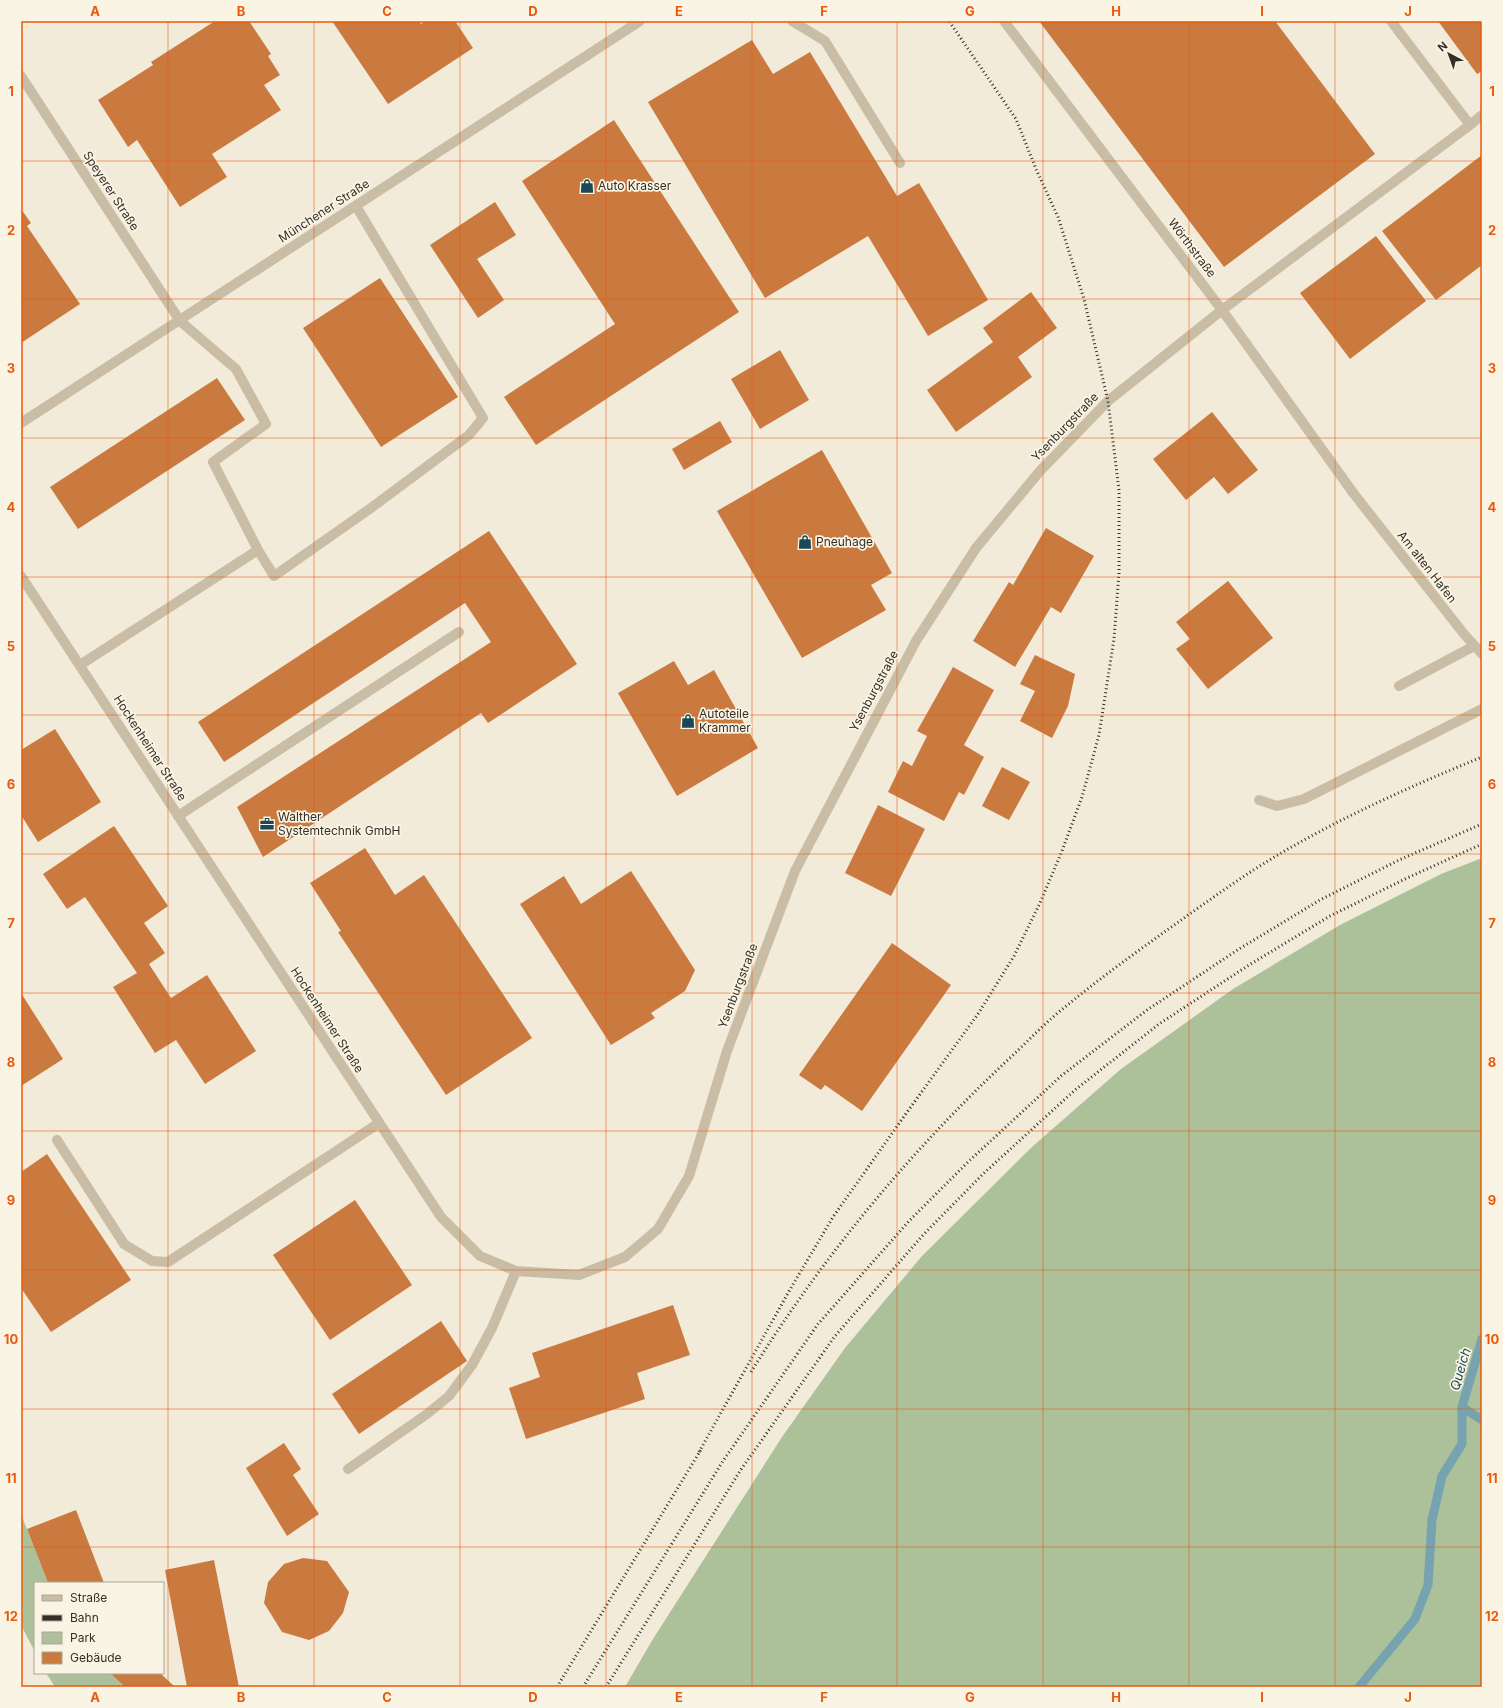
<svg xmlns="http://www.w3.org/2000/svg" width="1503" height="1708" font-family="Inter,sans-serif">
<rect width="100%" height="100%" fill="#f2ebd9"/>
<!-- green -->
<path fill="#acc199" d="M 1482,858 L 1482,1687 L 625,1687 L 653,1639 L 782,1437 L 845,1348 L 922,1256 L 1033,1146 L 1121,1069 L 1233,989 L 1340,925 L 1441,874 Z
M 21,1514 L 48,1583 L 35,1583 L 35,1652 L 21,1625 Z
M 46,1673 L 110,1673 L 125,1687 L 55,1687 Z"/>
<g fill="none" stroke-linecap="round" stroke-linejoin="round">
<!-- stream -->
<path stroke="#77a3b0" stroke-width="9" d="M 1462,1407 L 1482,1420
M 1359,1687 L 1415,1619 L 1428,1585 L 1432,1520 L 1442,1476 L 1462,1444 L 1462,1407 L 1482,1339"/>
</g>
<!-- building -->
<path fill="#ca7a3f" d="M 215,21 L 249,21 L 271,54 L 268,56 L 280,75 L 264,85 L 281,110 L 212,154 L 227,177 L 180,207 L 137,140 L 128,147 L 98,100 L 153,65 L 151,62 Z
M 332,21 L 419,21 L 421,24 L 425,21 L 455,21 L 473,48 L 388,104 Z
M 1039,21 L 1275,21 L 1375,154 L 1224,267 Z
M 1438,21 L 1482,21 L 1482,71 L 1477,74 Z
M 752,40 L 773,74 L 810,52 L 897,196 L 919,183 L 988,300 L 928,336 L 868,236 L 765,298 L 648,102 Z
M 614,120 L 739,312 L 536,445 L 504,397 L 615,324 L 522,181 Z
M 1482,155 L 1482,265 L 1436,300 L 1382,231 Z
M 495,202 L 516,235 L 477,259 L 504,300 L 478,318 L 430,245 Z
M 21,209 L 31,223 L 27,226 L 80,304 L 21,343 Z
M 1376,236 L 1426,301 L 1350,359 L 1300,293 Z
M 380,278 L 458,397 L 381,447 L 303,328 Z
M 1031,292 L 1057,328 L 1018,357 L 1032,377 L 956,432 L 927,390 L 993,342 L 983,328 Z
M 780,350 L 809,400 L 760,429 L 731,379 Z
M 217,378 L 245,420 L 78,529 L 50,487 Z
M 1212,412 L 1258,470 L 1228,494 L 1214,477 L 1186,500 L 1153,459 Z
M 720,421 L 732,442 L 684,470 L 672,449 Z
M 822,450 L 892,573 L 871,585 L 886,610 L 802,658 L 717,511 Z
M 1046,528 L 1094,556 L 1061,613 L 1051,607 L 1015,667 L 973,641 L 1009,582 L 1013,585 Z
M 489,531 L 577,664 L 488,723 L 481,713 L 263,857 L 237,807 L 491,642 L 465,603 L 224,762 L 198,722 Z
M 1228,581 L 1273,638 L 1208,689 L 1176,649 L 1190,639 L 1176,622 Z
M 1035,655 L 1075,674 L 1068,706 L 1052,738 L 1020,721 L 1035,691 L 1020,684 Z
M 674,661 L 688,685 L 714,670 L 758,748 L 677,796 L 618,693 Z
M 953,667 L 994,690 L 964,745 L 984,757 L 964,795 L 959,792 L 944,821 L 888,792 L 903,761 L 912,766 L 927,736 L 917,731 Z
M 55,729 L 101,802 L 38,842 L 21,815 L 21,750 Z
M 1002,767 L 1030,782 L 1009,820 L 982,806 Z
M 878,805 L 925,829 L 891,896 L 845,873 Z
M 114,826 L 168,906 L 144,923 L 165,953 L 149,964 L 171,998 L 207,975 L 256,1051 L 205,1084 L 176,1040 L 155,1053 L 113,987 L 137,973 L 85,897 L 67,909 L 43,874 Z
M 365,848 L 395,895 L 424,875 L 532,1038 L 446,1095 L 338,932 L 341,931 L 310,883 Z
M 631,871 L 695,970 L 685,991 L 651,1013 L 655,1018 L 611,1045 L 520,904 L 564,876 L 581,904 Z
M 892,943 L 951,985 L 862,1111 L 825,1085 L 821,1090 L 799,1075 Z
M 21,993 L 63,1059 L 21,1086 Z
M 47,1154 L 131,1280 L 51,1332 L 21,1288 L 21,1172 Z
M 355,1200 L 412,1285 L 330,1340 L 273,1255 Z
M 673,1305 L 690,1355 L 637,1373 L 645,1399 L 526,1439 L 509,1388 L 540,1377 L 532,1353 Z
M 441,1321 L 467,1361 L 359,1434 L 332,1394 Z
M 284,1443 L 301,1469 L 293,1475 L 319,1514 L 287,1536 L 246,1468 Z
M 76,1510 L 104,1583 L 48,1583 L 27,1529 Z
M 303,1558 L 327,1561 L 349,1592 L 343,1613 L 329,1631 L 309,1640 L 282,1632 L 264,1603 L 268,1582 L 284,1564 Z
M 214,1560 L 239,1687 L 187,1687 L 165,1570 Z
M 110,1673 L 160,1673 L 175,1687 L 125,1687 Z"/>
<g fill="none" stroke-linecap="round" stroke-linejoin="round">
<!-- service -->
<path stroke="#cabda5" stroke-width="10" d="M 792,21 L 825,41 L 900,163
M 1470,125 L 1482,115
M 1222,310 L 1470,125 L 1391,21
M 258,550 L 274,576 L 371,508 L 469,435 L 483,418 L 356,206
M 80,665 L 258,550 L 213,462 L 266,424 L 236,369 L 180,321
M 1399,686 L 1474,646
M 1259,800 L 1277,806 L 1304,799 L 1482,709
M 178,816 L 459,632
M 57,1140 L 124,1244 L 152,1261 L 168,1262 L 379,1123
M 348,1469 L 427,1414 L 449,1396 L 472,1365 L 492,1328 L 516,1271"/>
<!-- minor -->
<path stroke="#cabda5" stroke-width="10" d="M 1004,21 L 1222,310 L 1354,494 L 1464,634 L 1482,654
M 21,76 L 180,321
M 21,423 L 640,21
M 21,576 L 441,1217 L 480,1256 L 516,1271 L 579,1275 L 625,1257 L 658,1229 L 689,1176 L 727,1051 L 795,871 L 916,641 L 976,548 L 1040,471 L 1108,401 L 1222,310"/>
<!-- rail -->
<path stroke="#362e26" stroke-width="3" stroke-dasharray="1 3" stroke-linecap="butt" d="M 751,1372 C 823,1256 911,1150 1011,1057 C 1029,1040 1046,1022 1065,1007 C 1099,979 1135,953 1170,928 C 1198,908 1226,888 1255,869 C 1326,824 1404,789 1482,757
M 699,1452 L 792,1286 L 833,1217 L 905,1115 L 978,1014 L 1014,956 L 1040,903 L 1062,851 L 1082,797 L 1099,735 L 1114,639 L 1119,573 L 1119,490 L 1108,401 L 1084,299 L 1058,217 L 1036,169 L 1016,119 L 949,21
M 557,1687 L 702,1448
M 583,1687 L 723,1461 L 818,1324 L 909,1221 L 969,1161 L 1061,1076 L 1147,1010 L 1239,949 L 1320,900 L 1399,860 L 1482,824
M 606,1687 L 740,1471 L 835,1336 L 923,1235 L 983,1174 L 1075,1090 L 1159,1024 L 1249,965 L 1330,916 L 1407,878 L 1482,844"/>
</g>
<!-- grid -->
<path fill="none" stroke="#e8590c" stroke-width="1" stroke-opacity="0.55" d="M 168,21 L 168,1687M 314,21 L 314,1687M 460,21 L 460,1687M 606,21 L 606,1687M 752,21 L 752,1687M 897,21 L 897,1687M 1043,21 L 1043,1687M 1189,21 L 1189,1687M 1335,21 L 1335,1687M 21,161 L 1482,161M 21,299 L 1482,299M 21,438 L 1482,438M 21,577 L 1482,577M 21,715 L 1482,715M 21,854 L 1482,854M 21,993 L 1482,993M 21,1131 L 1482,1131M 21,1270 L 1482,1270M 21,1409 L 1482,1409M 21,1547 L 1482,1547"/>
<!-- icons -->
<defs>
<symbol id="shop-bare" viewBox="-9 -9 18 18"><path d="M-5-2.5h2.3a2.7 3.5 0 0 1 5.4 0H5L5.5 6h-11ZM-1.5-2.5h3a1.5 2.3 0 0 0-3 0Z" fill="#1b4958" stroke="#faf4e5" stroke-width="2.5" paint-order="stroke"/></symbol>
<symbol id="office-bare" viewBox="-9 -9 18 18"><path d="M-6-3h4V-5.5h4V-3h4V5H-6ZM-1-4.5V-3h2v-1.5ZM-6 0V1H6V0Z" fill="#1b4958" stroke="#faf4e5" stroke-width="2.5" paint-order="stroke"/></symbol>
</defs>
<g fill-rule="evenodd">
<use href="#shop-bare" x="577" y="176" width="20" height="20"/>
<use href="#shop-bare" x="795" y="532" width="20" height="20"/>
<use href="#shop-bare" x="678" y="711" width="20" height="20"/>
<use href="#office-bare" x="257" y="814" width="20" height="20"/>
</g>
<g text-anchor="middle" stroke-width="3.5" stroke-linejoin="round" paint-order="stroke">
<!-- poi labels -->
<g font-size="12" fill="#362e26" stroke="#faf4e5" text-anchor="start">
<text x="598" y="190">Auto Krasser</text>
<text x="816" y="546">Pneuhage</text>
<text x="699" y="718">Autoteile<tspan x="699" dy="14">Krammer</tspan></text>
<text x="278" y="821">Walther<tspan x="278" dy="14">Systemtechnik GmbH</tspan></text>
</g>
<!-- street labels -->
<g font-size="12" fill="#362e26" stroke="#faf4e5">
<text transform="translate(111 191) rotate(57)" y="4">Speyerer Straße</text>
<text transform="translate(324 211) rotate(-33)" y="4">Münchener Straße</text>
<text transform="translate(1192 248) rotate(53)" y="4">Wörthstraße</text>
<text transform="translate(1065 427) rotate(-46)" y="4">Ysenburgstraße</text>
<text transform="translate(1427 567) rotate(52)" y="4">Am alten Hafen</text>
<text transform="translate(874 691) rotate(-62)" y="4">Ysenburgstraße</text>
<text transform="translate(150 748) rotate(57)" y="4">Hockenheimer Straße</text>
<text transform="translate(738 986) rotate(-69)" y="4">Ysenburgstraße</text>
<text transform="translate(327 1020) rotate(57)" y="4">Hockenheimer Straße</text>
</g>
<!-- water labels -->
<g font-size="13" font-style="italic" fill="#1b4958" stroke="#faf4e5">
<text transform="translate(1460 1369) rotate(-74)" y="5">Queich</text>
</g>
</g>
<!-- border -->
<rect width="1503" height="1708" fill="none" stroke="#faf4e5" stroke-width="44"/>
<!-- legend -->
<rect x="34" y="1582" width="130" height="92" fill="#faf4e5" stroke="#aca599"/>
<rect x="42" y="1595" width="20" height="6" fill="#cabda5" stroke="#aca599"/>
<text x="70" y="1602" font-size="12" fill="#362e26">Straße</text>
<rect x="42" y="1615" width="20" height="6" fill="#362e26" stroke="#aca599"/>
<text x="70" y="1622" font-size="12" fill="#362e26">Bahn</text>
<rect x="42" y="1632" width="20" height="12" fill="#acc199" stroke="#aca599"/>
<text x="70" y="1642" font-size="12" fill="#362e26">Park</text>
<rect x="42" y="1652" width="20" height="12" fill="#ca7a3f" stroke="#aca599"/>
<text x="70" y="1662" font-size="12" fill="#362e26">Gebäude</text>
<!-- north arrow -->
<g transform="translate(1449 54) rotate(319)" stroke="#faf4e5" stroke-width="3" paint-order="stroke">
<path d="M0-3L7 15L0 10L-7 15Z" fill="#362e26"/>
<text y="-6" font-size="11" font-weight="bold" text-anchor="middle" fill="#362e26">N</text>
</g>
<rect x="22" y="22" width="1459" height="1664" fill="none" stroke="#e8590c" stroke-width="1.5"/>
<g font-size="13" text-anchor="middle" font-weight="bold" fill="#e8590c">
<text x="95" y="16">A</text>
<text x="241" y="16">B</text>
<text x="387" y="16">C</text>
<text x="533" y="16">D</text>
<text x="679" y="16">E</text>
<text x="824" y="16">F</text>
<text x="970" y="16">G</text>
<text x="1116" y="16">H</text>
<text x="1262" y="16">I</text>
<text x="1408" y="16">J</text>
<text x="11" y="96">1</text>
<text x="1492" y="96">1</text>
<text x="11" y="235">2</text>
<text x="1492" y="235">2</text>
<text x="11" y="373">3</text>
<text x="1492" y="373">3</text>
<text x="11" y="512">4</text>
<text x="1492" y="512">4</text>
<text x="11" y="651">5</text>
<text x="1492" y="651">5</text>
<text x="11" y="789">6</text>
<text x="1492" y="789">6</text>
<text x="11" y="928">7</text>
<text x="1492" y="928">7</text>
<text x="11" y="1067">8</text>
<text x="1492" y="1067">8</text>
<text x="11" y="1205">9</text>
<text x="1492" y="1205">9</text>
<text x="11" y="1344">10</text>
<text x="1492" y="1344">10</text>
<text x="11" y="1483">11</text>
<text x="1492" y="1483">11</text>
<text x="11" y="1621">12</text>
<text x="1492" y="1621">12</text>
<text x="95" y="1702">A</text>
<text x="241" y="1702">B</text>
<text x="387" y="1702">C</text>
<text x="533" y="1702">D</text>
<text x="679" y="1702">E</text>
<text x="824" y="1702">F</text>
<text x="970" y="1702">G</text>
<text x="1116" y="1702">H</text>
<text x="1262" y="1702">I</text>
<text x="1408" y="1702">J</text>
</g>
</svg>
